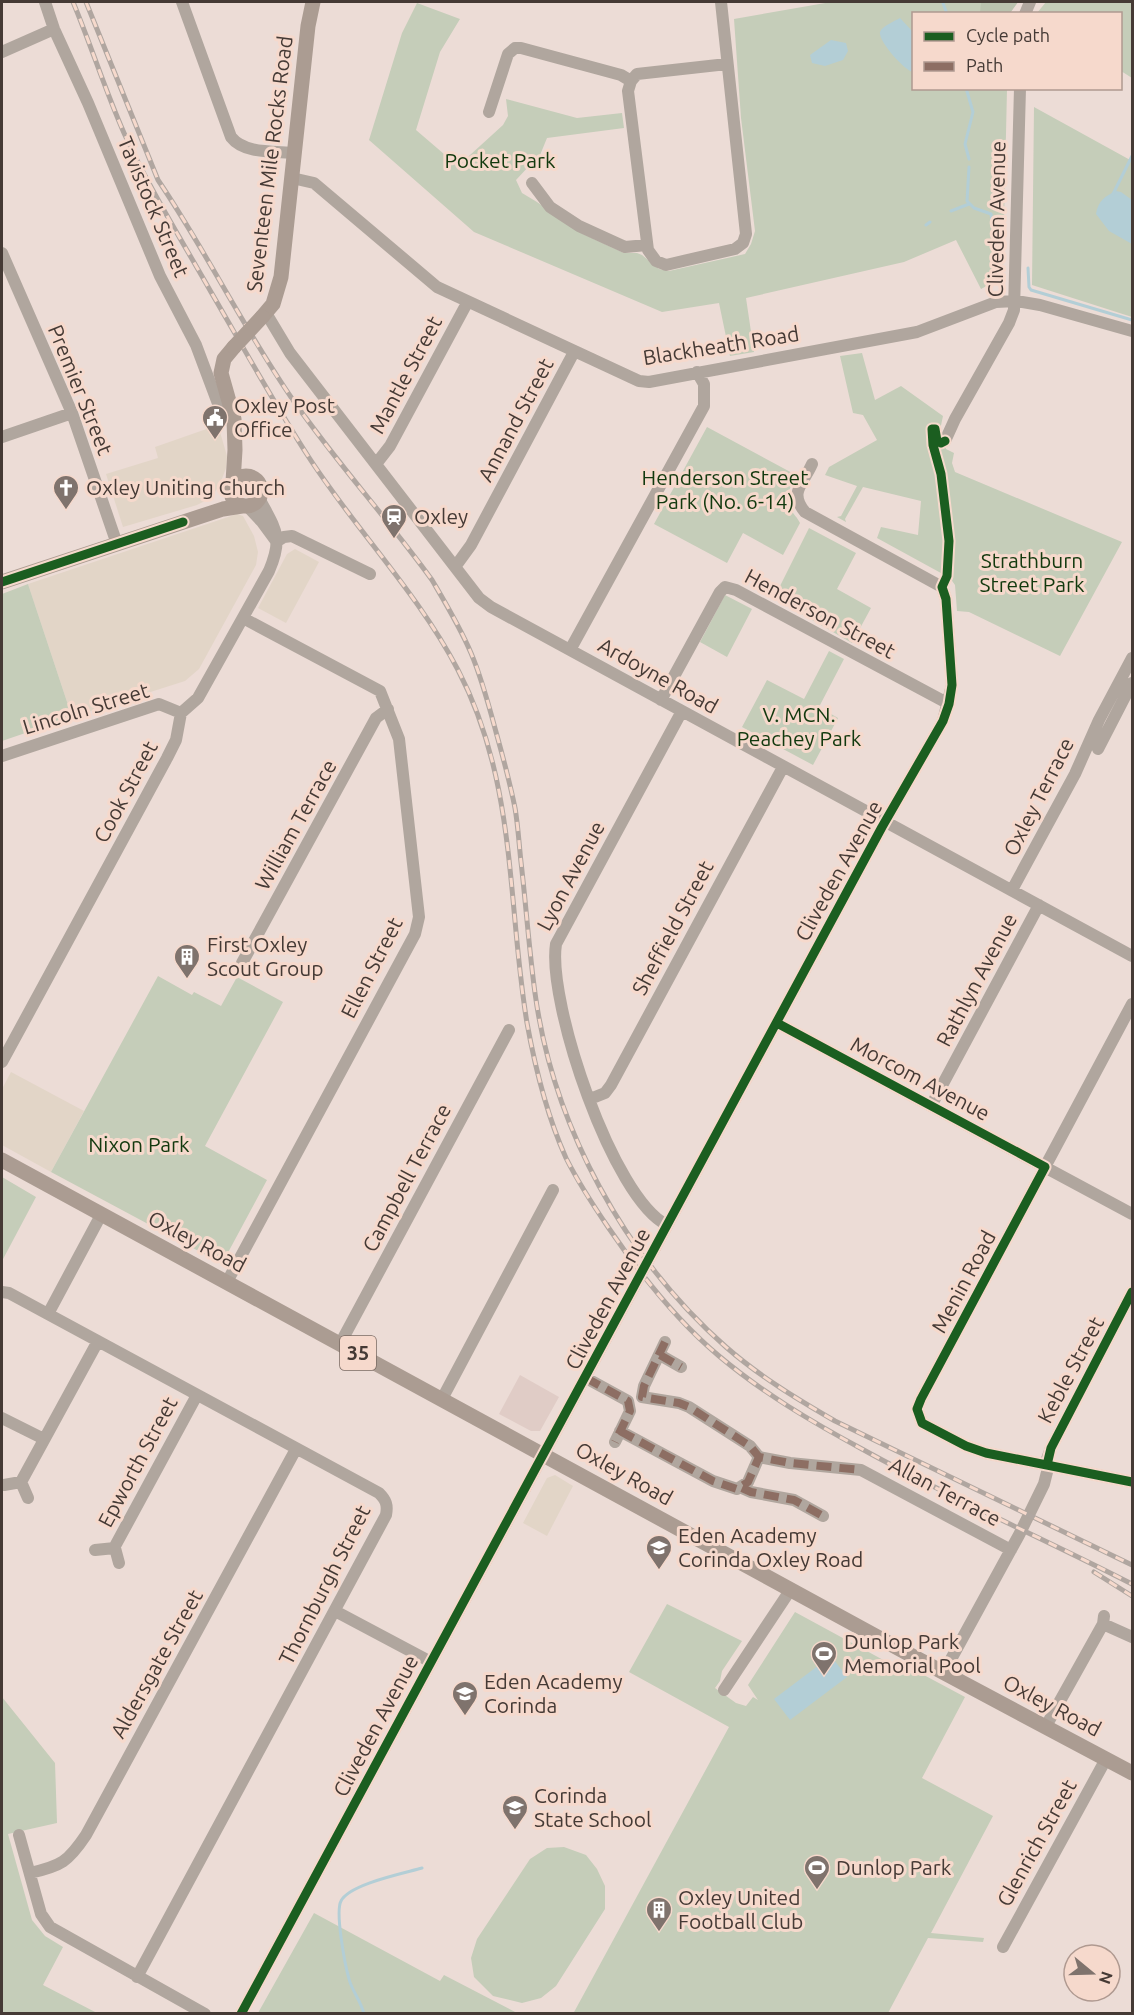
<svg xmlns="http://www.w3.org/2000/svg" width="1134" height="2015" font-family="Ubuntu,sans-serif">
<rect width="100%" height="100%" fill="#ecdcd6"/>
<!-- commercial -->
<path fill="#e2d5c7" d="M 218,425 L 227,456 L 226,468 L 220,484 L 211,498 L 197,505 L 123,527 L 106,474 L 158,458 L 155,447 Z
M 237,514 L 243,516 L 254,536 L 258,552 L 256,565 L 199,669 L 185,681 L 72,717 L 28,584 Z
M 295,549 L 319,562 L 286,623 L 258,608 L 287,554 Z
M 11,1072 L 84,1111 L 51,1172 L 2,1145 L 2,1089 Z
M 555,1475 L 573,1486 L 547,1536 L 523,1523 L 547,1478 Z"/>
<!-- industrial -->
<path fill="#e0ccc6" d="M 520,1375 L 559,1397 L 540,1431 L 531,1431 L 499,1414 Z"/>
<!-- green -->
<path fill="#c5cdb9" d="M 831,2 L 1018,2 L 1010,13 L 914,14 L 914,88 L 1007,89 L 1003,268 L 998,280 L 981,289 L 956,240 L 904,262 L 746,298 L 754,352 L 730,356 L 719,303 L 662,312 L 474,232 L 369,140 L 402,33 L 417,3 L 460,19 L 440,52 L 416,130 L 458,166 L 503,125 L 508,116 L 506,99 L 577,118 L 622,113 L 624,128 L 547,138 L 536,165 L 530,165 L 516,180 L 522,193 L 537,202 L 581,233 L 624,253 L 637,253 L 642,255 L 659,269 L 669,271 L 745,254 L 751,244 L 755,231 L 741,118 L 734,19 Z
M 1046,2 L 1132,2 L 1132,78 L 1121,71 L 1120,14 L 1037,13 Z
M 1034,107 L 1132,161 L 1132,317 L 1032,285 Z
M 862,353 L 875,400 L 901,386 L 943,416 L 940,430 L 946,449 L 954,453 L 952,463 L 955,472 L 1122,542 L 1060,656 L 969,612 L 957,611 L 955,585 L 950,578 L 877,538 L 881,527 L 918,535 L 921,501 L 863,487 L 845,519 L 846,522 L 837,517 L 841,516 L 857,486 L 825,475 L 829,467 L 877,440 L 863,415 L 853,413 L 840,356 Z
M 707,427 L 796,475 C 791,485 784,499 791,510 C 794,515 797,517 800,523 L 783,555 L 743,533 L 727,563 L 654,524 Z
M 809,528 L 856,553 L 837,589 L 871,608 L 852,643 L 774,598 Z
M 28,584 L 72,717 L 2,741 L 2,594 Z
M 725,595 L 752,609 L 727,657 L 700,642 Z
M 829,651 L 844,659 L 819,707 L 838,718 L 813,765 L 742,727 L 767,680 L 804,699 Z
M 158,976 L 192,995 L 194,992 L 221,1006 L 237,977 L 283,1002 L 205,1146 L 267,1180 L 224,1260 L 219,1262 L 51,1172 Z
M 2,1177 L 36,1197 L 2,1261 Z
M 667,1604 L 742,1641 L 722,1671 L 720,1681 L 715,1688 L 736,1703 L 746,1706 L 753,1697 L 758,1700 L 748,1685 L 795,1612 L 898,1668 L 909,1673 L 922,1674 L 965,1697 L 922,1778 L 993,1816 L 931,1933 L 984,1938 L 983,1942 L 928,1938 L 888,2013 L 573,2014 L 729,1727 L 629,1672 Z
M 2,1697 L 55,1763 L 57,1823 L 8,1834 L 32,1920 L 45,1936 L 63,1947 L 43,1985 L 97,2013 L 2,2013 Z
M 564,1847 L 586,1855 L 597,1869 L 605,1886 L 605,1909 L 556,1986 L 541,1998 L 522,2003 L 493,1996 L 474,1977 L 471,1958 L 477,1939 L 530,1859 L 547,1848 Z
M 314,1913 L 440,1981 L 444,1975 L 517,2013 L 258,2013 Z"/>
<!-- forest -->
<path fill="#bac2ae" d="M 981,2 L 1018,2 L 1010,13 L 980,13 Z"/>
<!-- water -->
<path fill="#b3ced6" d="M 900,18 L 913,32 L 913,72 C 905,71 878,41 880,32 C 882,26 895,21 900,18 Z
M 831,40 L 846,43 L 848,51 L 843,60 L 825,66 L 812,63 L 810,55 Z
M 1116,191 L 1121,192 L 1132,200 L 1132,244 L 1109,231 L 1096,214 C 1098,201 1105,196 1116,191 Z
M 831,1656 L 847,1677 L 790,1720 L 774,1699 Z"/>
<g fill="none" stroke-linecap="round" stroke-linejoin="round">
<!-- stream -->
<path stroke="#b3ced6" stroke-width="3" d="M 943,3 L 947,14
M 966,88 L 973,112 L 965,144 L 969,159
M 969,167 L 967,201 L 974,208 L 991,214 L 999,271
M 1113,194 L 1132,156
M 951,211 L 969,204
M 926,225 L 930,222
M 1028,268 L 1029,287 L 1031,290 L 1132,320
M 364,2014 C 361,2001 352,1991 349,1979 C 345,1965 335,1912 341,1901 C 349,1884 405,1873 422,1868"/>
<!-- minor -->
<path stroke="#b0a69e" stroke-width="12" d="M 45,2 L 54,29 L 88,103 L 160,276 L 196,345 L 223,417 L 234,419
M 182,2 L 231,137 C 244,154 274,151 295,153
M 721,2 L 746,234 L 743,243 L 735,249 L 666,265 L 656,261 L 648,250 L 628,91 L 631,81 L 637,74 L 727,64
M 1025,14 L 1030,2
M 2,52 L 54,29
M 489,112 L 508,54 L 515,48 L 521,48 L 621,75 L 631,81
M 292,178 L 314,183 L 437,287 L 639,381 L 649,382 L 917,332 L 996,302 L 1016,301 L 1040,305 L 1132,331
M 532,183 L 550,207 L 579,226 L 625,247 L 647,245
M 2,253 L 72,413 L 117,544
M 266,313 L 290,353 L 479,598 L 491,607 L 1132,956
M 2,437 L 72,413
M 945,441 L 955,419 L 1009,323 L 1014,310 L 1020,88
M 376,464 L 390,446 L 467,303
M 247,506 L 262,522 L 276,541
M 276,542 L 284,537 L 292,536 L 370,574
M 455,567 L 471,545 L 574,352
M 570,650 L 704,406 L 704,384 L 697,372
M 661,700 L 720,592 L 725,587 L 736,590 L 949,704
M 1098,749 L 1132,683
M 2,756 L 159,704 L 181,713
M 1012,890 L 1075,774 L 1099,720 L 1132,658
M 242,963 L 376,718 L 388,709
M 1132,1004 L 921,1399 L 917,1409 L 922,1423 L 966,1446 L 986,1453 L 1132,1482
M 777,1023 L 1132,1214
M 2,1062 L 167,758 L 176,740 L 181,713 L 198,698 L 269,571 C 284,536 275,529 259,498
M 590,1099 L 605,1093 L 611,1085 L 783,767
M 931,1106 L 1039,905
M 667,1225 C 613,1199 547,1002 556,944 L 682,711
M 655,1248 L 882,827 L 943,721 L 952,685 L 946,599 L 942,587 L 805,512 C 788,492 804,483 812,464
M 227,1282 L 415,934 L 419,917 L 399,739 L 380,691 L 243,618
M 2,1292 L 9,1293 L 379,1493 C 386,1500 388,1505 386,1515 L 137,1977
M 48,1314 L 101,1215
M 665,1342 L 644,1386 L 642,1397 L 679,1403 L 689,1407 L 750,1446 L 759,1457 L 790,1463 L 861,1470 L 1011,1550
M 340,1344 L 509,1030
M 660,1355 L 681,1367
M 586,1378 L 628,1401 L 630,1411 L 615,1442
M 442,1399 L 553,1190
M 2,1418 L 44,1439
M 620,1431 L 713,1481 L 737,1489 L 748,1482 L 759,1457
M 21,1482 L 98,1341
M 4,1485 L 21,1482 L 28,1498
M 742,1488 L 751,1492 L 794,1500 L 823,1516
M 114,1548 L 197,1395
M 95,1550 L 115,1548 L 119,1563
M 335,1611 L 431,1662
M 1103,1624 L 1132,1637
M 944,1672 L 1019,1535 L 1044,1484 L 1047,1472 L 1047,1459 L 1051,1448 L 1132,1292
M 724,1690 L 791,1589
M 1046,1726 L 1103,1624 L 1104,1616
M 19,1835 L 41,1914 L 50,1927 L 205,2014
M 30,1873 C 61,1866 68,1862 86,1835 L 296,1449
M 1003,1947 L 1106,1759
M 241,2014 L 634,1287"/>
<!-- major -->
<path stroke="#ab9c92" stroke-width="15" d="M 262,317 L 273,304 L 281,277 L 308,26 L 313,2
M231 491a15 15 0 1 1 30 0a15 15 0 1 1-30 0Z
M 233,482 L 235,450 L 234,419 L 221,373 L 224,359 L 234,347
M 2,582 L 223,509 L 242,506
M 2,1160 L 905,1652 L 1132,1773"/>
<defs>
<path id="rail" d="M 73,2 C 91,45 105,90 124,133 C 149,188 181,239 211,292 C 243,347 274,403 308,456 C 355,529 418,593 458,670 C 517,783 507,902 527,1023 C 535,1067 548,1118 566,1158 C 578,1182 593,1205 608,1227 C 640,1274 676,1320 719,1356 C 763,1393 812,1422 862,1449 C 950,1498 1043,1538 1132,1584
M 86,2 L 158,180 C 206,251 244,329 293,400 C 336,462 388,519 432,580 C 446,604 460,627 471,653 C 482,679 489,706 496,732 C 503,757 510,783 515,808 C 518,825 519,844 521,862 C 526,905 529,949 535,993 C 553,1126 625,1258 726,1347 C 759,1376 797,1399 835,1421 L 1132,1565
M 1094,1572 L 1132,1596"/>
</defs>
<!-- rail casing -->
<use href="#rail" stroke="#b0a6a0" stroke-width="5"/>
<!-- rail -->
<use href="#rail" stroke="#f6d9cc" stroke-width="3" stroke-dasharray="9" stroke-linecap="butt"/>
<!-- minor-bridge -->
<path stroke="#b0a69e" stroke-width="12" d="M 634,1287 L 655,1248"/>
<!-- major-bridge -->
<path stroke="#ab9c92" stroke-width="15" d="M 234,347 L 262,317"/>
<!-- quiet -->
<path stroke="#8d6e63" stroke-width="8" stroke-dasharray="15 8" stroke-linecap="butt" d="M 665,1342 L 644,1386 L 642,1397 L 679,1403 L 689,1407 L 750,1446 L 759,1457 L 790,1463 L 861,1470
M 660,1355 L 681,1367
M 586,1378 L 628,1401 L 630,1411 L 615,1442
M 620,1431 L 713,1481 L 737,1489 L 748,1482 L 759,1457
M 742,1488 L 751,1492 L 794,1500 L 823,1516"/>
<defs>
<path id="cycleway" d="M 2,582 L 183,522
M 777,1023 L 1045,1167 L 921,1399 L 917,1409 L 922,1423 L 966,1446 L 986,1453 L 1132,1482
M 1047,1465 L 1051,1448 L 1132,1292
M 241,2014 L 882,827 L 943,721 L 949,704 L 952,685 L 946,599 L 942,587 L 947,576 L 949,541 L 941,474 L 933,445 L 932,429 L 935,429 L 937,441 L 941,443 L 945,441"/>
</defs>
<!-- cycleway casing -->
<use href="#cycleway" stroke="#f6d9cc" stroke-width="13"/>
<!-- cycleway -->
<use href="#cycleway" stroke="#1b5e20" stroke-width="9"/>
</g>
<!-- icons -->
<defs>
<symbol id="civic-pin" viewBox="-11 -11 22 30"><path d="M0 17L-7.5 6A9.5 9.5 0 1 1 7.5 6Z" fill="#7f736d" stroke="#f6d9cc"/><path d="M-.6-6.5H3V-4.5H.6V-3L4-1V1h2V6H-6V1h2V-1L-.6-3ZM-1.2 2.5V6h2.4V2.5Z" fill="#fff"/></symbol>
<symbol id="church-pin" viewBox="-11 -11 22 30"><path d="M0 17L-7.5 6A9.5 9.5 0 1 1 7.5 6Z" fill="#7f736d" stroke="#f6d9cc"/><path d="M-1.2-6h2.4v3.5h3.3v2.4h-3.3V6h-2.4V-.1h-3.3v-2.4h3.3Z" fill="#fff"/></symbol>
<symbol id="station-pin" viewBox="-11 -11 22 30"><path d="M0 17L-7.5 6A9.5 9.5 0 1 1 7.5 6Z" fill="#7f736d" stroke="#f6d9cc"/><path d="M-3-6H3Q5-6 5-4V2Q5 4 3 4L4.5 6H3L1.5 4h-3L-3 6H-4.5L-3 4Q-5 4-5 2V-4Q-5-6-3-6ZM-3.5-4v3h7v-3ZM-3.5 1v1.5H-2V1ZM2 1v1.5H3.5V1Z" fill="#fff"/></symbol>
<symbol id="building-pin" viewBox="-11 -11 22 30"><path d="M0 17L-7.5 6A9.5 9.5 0 1 1 7.5 6Z" fill="#7f736d" stroke="#f6d9cc"/><path d="M-4-6H4V6H1V3H-1V6H-4ZM-2.5-4.3h1.7v1.8h-1.7ZM.8-4.3h1.7v1.8H.8ZM-2.5-1h1.7V.8h-1.7ZM.8-1h1.7V.8H.8Z" fill="#fff"/></symbol>
<symbol id="school-pin" viewBox="-11 -11 22 30"><path d="M0 17L-7.5 6A9.5 9.5 0 1 1 7.5 6Z" fill="#7f736d" stroke="#f6d9cc"/><path d="M0-5L7-2L0 1L-7-2ZM-4 1L0 2.5L4 1V4Q0 6-4 4Z" fill="#fff"/></symbol>
<symbol id="stadium-pin" viewBox="-11 -11 22 30"><path d="M0 17L-7.5 6A9.5 9.5 0 1 1 7.5 6Z" fill="#7f736d" stroke="#f6d9cc"/><path d="M0-5a6.5 5 0 1 0 0 10a6.5 5 0 1 0 0-10ZM-3.5-1.8h7v3.6h-7Z" fill="#fff"/></symbol>
</defs>
<g fill-rule="evenodd">
<use href="#civic-pin" x="200" y="403" width="30" height="40"/>
<use href="#church-pin" x="51" y="473" width="30" height="40"/>
<use href="#station-pin" x="379" y="502" width="30" height="40"/>
<use href="#building-pin" x="172" y="942" width="30" height="40"/>
<use href="#school-pin" x="644" y="1533" width="30" height="40"/>
<use href="#stadium-pin" x="809" y="1639" width="30" height="40"/>
<use href="#school-pin" x="450" y="1679" width="30" height="40"/>
<use href="#school-pin" x="500" y="1793" width="30" height="40"/>
<use href="#stadium-pin" x="802" y="1853" width="30" height="40"/>
<use href="#building-pin" x="644" y="1895" width="30" height="40"/>
</g>
<g text-anchor="middle" stroke-width="6" stroke-linejoin="round" paint-order="stroke">
<!-- shield labels -->
<rect fill="#f6d9cc" stroke="#7a6a62" stroke-width="1.5" x="340" y="1336" width="36" height="34" rx="4.5"/>
<g font-size="20" font-weight="bold" fill="#453a35">
<text x="358" y="1360">35</text>
</g>
<!-- park labels -->
<g font-size="21" fill="#12390e" stroke="#f6d9cc">
<text x="500" y="168">Pocket Park</text>
<text x="725" y="485">Henderson Street<tspan x="725" dy="24">Park (No. 6-14)</tspan></text>
<text x="1032" y="568">Strathburn<tspan x="1032" dy="24">Street Park</tspan></text>
<text x="799" y="722">V. MCN.<tspan x="799" dy="24">Peachey Park</tspan></text>
<text x="139" y="1152">Nixon Park</text>
</g>
<!-- street labels -->
<g font-size="21" fill="#453a35" stroke="#f6d9cc">
<text transform="translate(270 164) rotate(-83)" y="7">Seventeen Mile Rocks Road</text>
<text transform="translate(153 207) rotate(67)" y="7">Tavistock Street</text>
<text transform="translate(997 219) rotate(-89)" y="7">Cliveden Avenue</text>
<text transform="translate(721 346) rotate(-9)" y="7">Blackheath Road</text>
<text transform="translate(406 375) rotate(-62)" y="7">Mantle Street</text>
<text transform="translate(80 390) rotate(68)" y="7">Premier Street</text>
<text transform="translate(516 420) rotate(-62)" y="7">Annand Street</text>
<text transform="translate(820 614) rotate(28)" y="7">Henderson Street</text>
<text transform="translate(658 676) rotate(29)" y="7">Ardoyne Road</text>
<text transform="translate(86 709) rotate(-17)" y="7">Lincoln Street</text>
<text transform="translate(126 792) rotate(-62)" y="7">Cook Street</text>
<text transform="translate(1039 797) rotate(-63)" y="7">Oxley Terrace</text>
<text transform="translate(296 825) rotate(-61)" y="7">William Terrace</text>
<text transform="translate(839 871) rotate(-61)" y="7">Cliveden Avenue</text>
<text transform="translate(571 876) rotate(-62)" y="7">Lyon Avenue</text>
<text transform="translate(673 928) rotate(-62)" y="7">Sheffield Street</text>
<text transform="translate(372 968) rotate(-63)" y="7">Ellen Street</text>
<text transform="translate(977 980) rotate(-62)" y="7">Rathlyn Avenue</text>
<text transform="translate(920 1079) rotate(28)" y="7">Morcom Avenue</text>
<text transform="translate(407 1178) rotate(-62)" y="7">Campbell Terrace</text>
<text transform="translate(197 1242) rotate(28)" y="7">Oxley Road</text>
<text transform="translate(964 1282) rotate(-62)" y="7">Menin Road</text>
<text transform="translate(608 1299) rotate(-62)" y="7">Cliveden Avenue</text>
<text transform="translate(1071 1370) rotate(-62)" y="7">Keble Street</text>
<text transform="translate(138 1462) rotate(-62)" y="7">Epworth Street</text>
<text transform="translate(624 1474) rotate(29)" y="7">Oxley Road</text>
<text transform="translate(945 1492) rotate(28)" y="7">Allan Terrace</text>
<text transform="translate(325 1585) rotate(-63)" y="7">Thornburgh Street</text>
<text transform="translate(157 1664) rotate(-61)" y="7">Aldersgate Street</text>
<text transform="translate(1052 1706) rotate(28)" y="7">Oxley Road</text>
<text transform="translate(376 1726) rotate(-62)" y="7">Cliveden Avenue</text>
<text transform="translate(1037 1843) rotate(-61)" y="7">Glenrich Street</text>
</g>
<!-- poi labels -->
<g font-size="21" fill="#453a35" stroke="#f6d9cc" text-anchor="start">
<text x="234" y="413">Oxley Post<tspan x="234" dy="24">Office</tspan></text>
<text x="86" y="495">Oxley Uniting Church</text>
<text x="414" y="524">Oxley</text>
<text x="207" y="952">First Oxley<tspan x="207" dy="24">Scout Group</tspan></text>
<text x="678" y="1543">Eden Academy<tspan x="678" dy="24">Corinda Oxley Road</tspan></text>
<text x="844" y="1649">Dunlop Park<tspan x="844" dy="24">Memorial Pool</tspan></text>
<text x="484" y="1689">Eden Academy<tspan x="484" dy="24">Corinda</tspan></text>
<text x="534" y="1803">Corinda<tspan x="534" dy="24">State School</tspan></text>
<text x="836" y="1875">Dunlop Park</text>
<text x="678" y="1905">Oxley United<tspan x="678" dy="24">Football Club</tspan></text>
</g>
</g>
<!-- border -->
<rect width="1134" height="2015" fill="none" stroke="#453a35" stroke-width="6"/>
<!-- legend -->
<rect x="912" y="12" width="210" height="78" fill="#f6d9cc" stroke="#af9990" stroke-width="1.5"/>
<rect x="924" y="32" width="30" height="9" fill="#1b5e20" stroke="#af9990" stroke-width="1.5"/>
<text x="966" y="42" font-size="18" fill="#453a35">Cycle path</text>
<rect x="924" y="62" width="30" height="9" fill="#8d6e63" stroke="#af9990" stroke-width="1.5"/>
<text x="966" y="72" font-size="18" fill="#453a35">Path</text>
<!-- north arrow -->
<g transform="translate(1092 1973) rotate(109)"><circle r="28" fill="#f6d9cc" stroke="#af9990" stroke-width="1.5"/>
<path d="M0-4.5L10 22L0 15L-10 22Z" fill="#7f736d"/>
<text y="-9" font-size="16" font-weight="bold" text-anchor="middle" fill="#453a35">N</text>
</g>
</svg>
